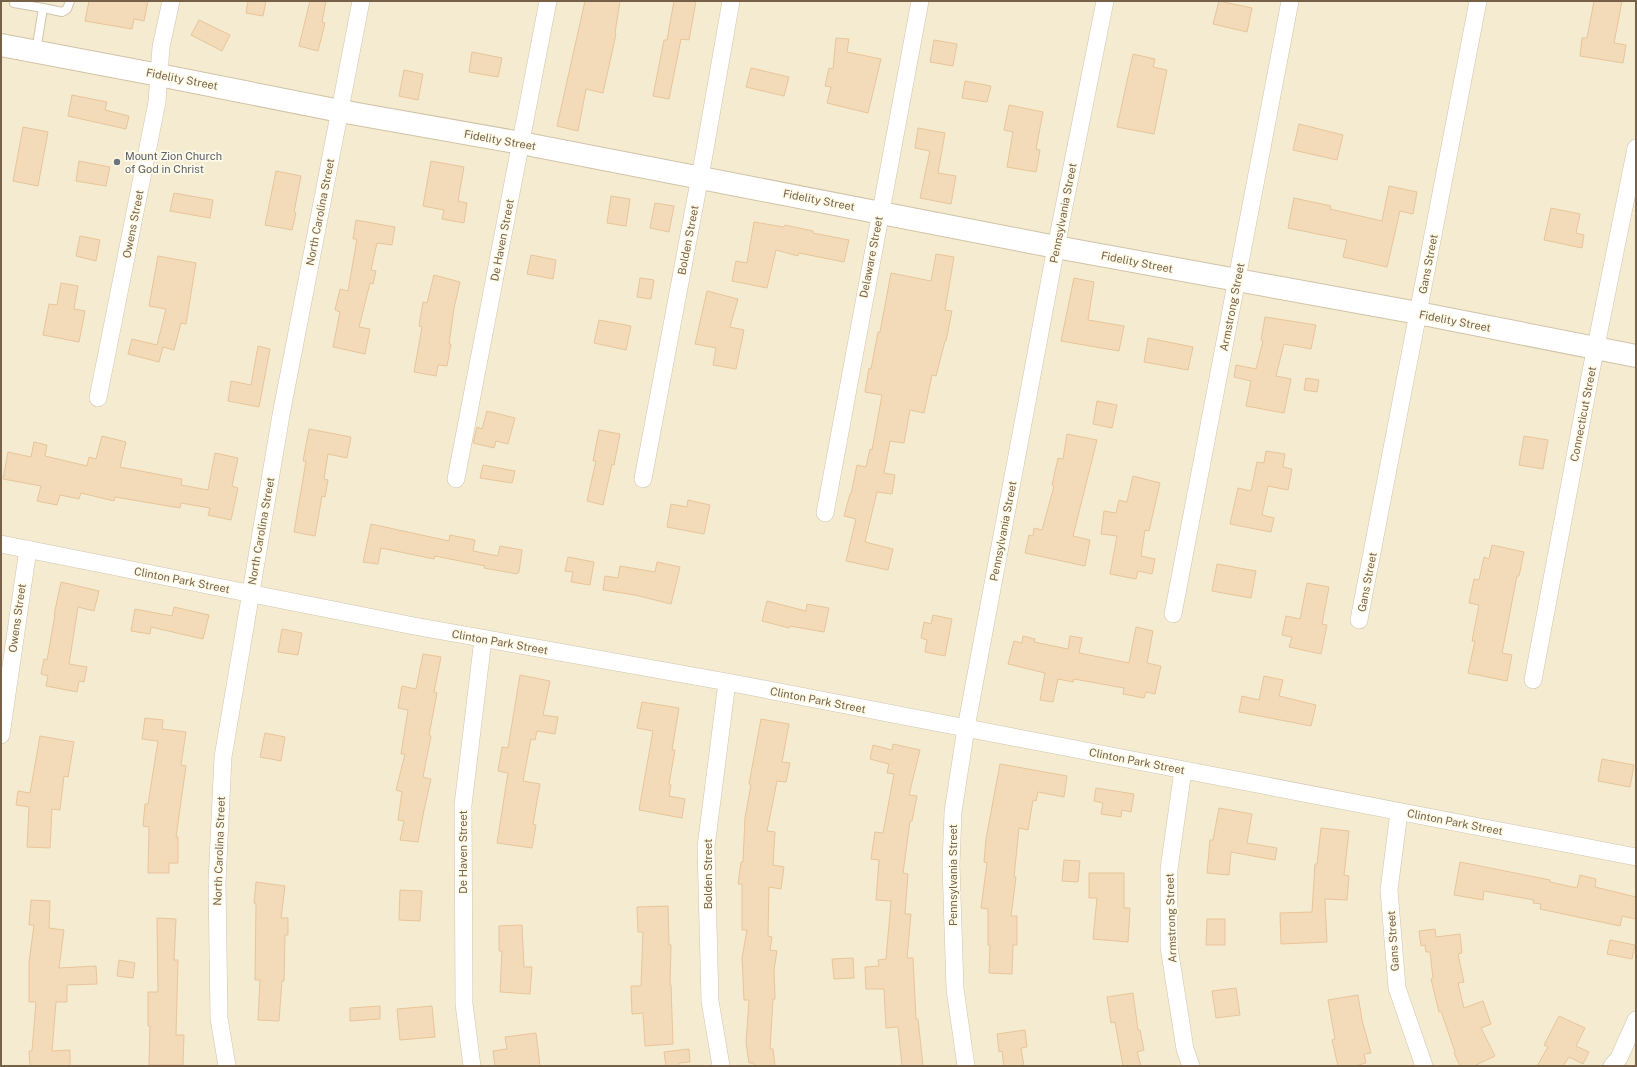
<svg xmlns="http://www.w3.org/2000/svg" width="1637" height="1067" font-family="'Public Sans',sans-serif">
<rect width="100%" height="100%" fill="#fdf8e2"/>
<!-- residential -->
<path fill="#f5ebd0" d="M 1,1 L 1636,1 L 1636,1066 L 1,1066 Z"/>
<!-- building -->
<path fill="#f3dbb9" stroke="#e7c599" d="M 89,1 L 148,1 L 144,21 L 134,19 L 132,29 L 85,21 Z
M 248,1 L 266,1 L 263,16 L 246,13 Z
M 310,1 L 326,1 L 322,22 L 325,23 L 318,51 L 299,46 Z
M 585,1 L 620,1 L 615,33 L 616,34 L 603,93 L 586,89 L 578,131 L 557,126 Z
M 674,1 L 696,1 L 689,40 L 681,39 L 669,99 L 653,96 L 664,40 L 667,40 Z
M 1219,1 L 1252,8 L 1247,32 L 1213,24 Z
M 1594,1 L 1622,1 L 1614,43 L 1626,45 L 1623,63 L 1580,56 L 1582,38 L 1587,38 Z
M 199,20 L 230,35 L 222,51 L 191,35 Z
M 836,38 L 849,39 L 847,52 L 881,59 L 868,113 L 827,103 L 831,87 L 825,86 L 829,68 L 833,69 Z
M 934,40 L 957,44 L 953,66 L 930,62 Z
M 472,52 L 502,58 L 498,77 L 469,72 Z
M 1133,54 L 1155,59 L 1153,67 L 1167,70 L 1154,134 L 1117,127 Z
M 751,68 L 789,77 L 784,96 L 746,87 Z
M 404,70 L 423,74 L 418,100 L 399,96 Z
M 965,81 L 991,86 L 987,102 L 962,98 Z
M 72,95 L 107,102 L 105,110 L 129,116 L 126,129 L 68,116 Z
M 1009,105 L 1043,112 L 1036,149 L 1040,150 L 1036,172 L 1007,167 L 1013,132 L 1004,130 Z
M 1299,124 L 1343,135 L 1337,160 L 1293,150 Z
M 23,127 L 48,132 L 38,186 L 13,181 Z
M 918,128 L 945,133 L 938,173 L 956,176 L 951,204 L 920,198 L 930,151 L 915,148 Z
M 79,161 L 110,167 L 106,186 L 76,181 Z
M 431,161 L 464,167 L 458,201 L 467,203 L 464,223 L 442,219 L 444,210 L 423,206 Z
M 276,171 L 301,176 L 294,212 L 296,213 L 292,230 L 265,225 Z
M 1389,186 L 1417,192 L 1413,214 L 1400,211 L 1387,267 L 1343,257 L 1347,240 L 1288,228 L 1294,198 L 1331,206 L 1330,209 L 1382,221 Z
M 174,193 L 213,200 L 210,218 L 170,211 Z
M 611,196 L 630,199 L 626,226 L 607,223 Z
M 655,203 L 674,206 L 669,232 L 650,228 Z
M 1551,208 L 1580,214 L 1576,233 L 1584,235 L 1582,248 L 1544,240 Z
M 356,220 L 395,227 L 392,245 L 377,243 L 371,270 L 376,271 L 373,284 L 370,283 L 359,327 L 370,329 L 365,354 L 333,347 L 340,312 L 335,310 L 340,289 L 348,291 L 357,239 L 353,239 Z
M 754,222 L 784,227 L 785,225 L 813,231 L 813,233 L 849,240 L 844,262 L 799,253 L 798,256 L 776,250 L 767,288 L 732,281 L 736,261 L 747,263 Z
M 80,236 L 100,240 L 96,261 L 76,256 Z
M 936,254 L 954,257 L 945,310 L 952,311 L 946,341 L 945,341 L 936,376 L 932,375 L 924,413 L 910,410 L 904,443 L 890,441 L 884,473 L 895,475 L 892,494 L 877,492 L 865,542 L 893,549 L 888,570 L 846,561 L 856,519 L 844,516 L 850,494 L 851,494 L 857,465 L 866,467 L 870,449 L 872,450 L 882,395 L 865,392 L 869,368 L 871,369 L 878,332 L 880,332 L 891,273 L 931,281 Z
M 531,255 L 556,260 L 553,279 L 527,274 Z
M 158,256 L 196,263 L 186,324 L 181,323 L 174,350 L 163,347 L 159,362 L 128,354 L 132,339 L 157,345 L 166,309 L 149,306 Z
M 434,275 L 460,282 L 454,308 L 449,344 L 451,344 L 447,366 L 438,365 L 436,376 L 414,372 L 422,327 L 419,326 L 423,302 L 427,303 Z
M 640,278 L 654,280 L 651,299 L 637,297 Z
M 1074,278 L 1094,282 L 1088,320 L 1124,326 L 1119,351 L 1061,341 Z
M 61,283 L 78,286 L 74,309 L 85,311 L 79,342 L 43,335 L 49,304 L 57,305 Z
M 707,291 L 738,299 L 730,327 L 744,330 L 736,369 L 713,365 L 716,348 L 695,344 Z
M 1265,317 L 1316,325 L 1311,349 L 1284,344 L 1276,376 L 1291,379 L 1284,413 L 1246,406 L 1251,381 L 1234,377 L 1236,365 L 1256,369 L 1263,341 L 1261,340 Z
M 599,320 L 631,326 L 626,350 L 594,343 Z
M 1148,338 L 1193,347 L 1188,370 L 1144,362 Z
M 258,346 L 270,349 L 259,407 L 228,401 L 231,381 L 251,385 Z
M 1306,378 L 1319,380 L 1317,392 L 1304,390 Z
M 1097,401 L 1117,405 L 1112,428 L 1093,424 Z
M 487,411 L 515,418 L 508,444 L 496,441 L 494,448 L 473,443 L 477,427 L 482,429 Z
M 309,429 L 351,437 L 347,458 L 328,454 L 324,479 L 328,480 L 325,497 L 322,496 L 315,536 L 294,532 L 306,461 L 303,461 Z
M 599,430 L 620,434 L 614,465 L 612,464 L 603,505 L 587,501 L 596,461 L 593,461 Z
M 1067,434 L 1097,440 L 1073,536 L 1090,540 L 1085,566 L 1025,553 L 1029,535 L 1033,536 L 1034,528 L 1042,530 L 1054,486 L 1052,485 L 1058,458 L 1063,459 Z
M 102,436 L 126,442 L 120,467 L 182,479 L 181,485 L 208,490 L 215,453 L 238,458 L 232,486 L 238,488 L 231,520 L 208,515 L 210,508 L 181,503 L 180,508 L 115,497 L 114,501 L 81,493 L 79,499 L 60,495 L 57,505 L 37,501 L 41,486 L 3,479 L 8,452 L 31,457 L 34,442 L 47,445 L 45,456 L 87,466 L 89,457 L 96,459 Z
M 1524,436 L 1548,440 L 1543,469 L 1519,465 Z
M 1266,451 L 1285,454 L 1283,467 L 1292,469 L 1288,490 L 1268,486 L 1262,515 L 1274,518 L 1271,532 L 1230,524 L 1238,488 L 1251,491 L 1257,462 L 1264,463 Z
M 483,465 L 515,471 L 512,483 L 480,478 Z
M 1133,476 L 1160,483 L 1149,531 L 1145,530 L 1141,556 L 1155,559 L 1152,574 L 1138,571 L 1136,579 L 1110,574 L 1117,536 L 1101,534 L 1104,511 L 1116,513 L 1119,500 L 1127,502 Z
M 688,500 L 710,505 L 704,534 L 667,527 L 671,504 L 687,507 Z
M 371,524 L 449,541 L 450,535 L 475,540 L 473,551 L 498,556 L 500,546 L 522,550 L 519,572 L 518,572 L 517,574 L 484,568 L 485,566 L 435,556 L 434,559 L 381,548 L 378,564 L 363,562 Z
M 1492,545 L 1524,552 L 1519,576 L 1517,576 L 1502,653 L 1512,655 L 1507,681 L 1468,673 L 1475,641 L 1472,641 L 1479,605 L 1469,603 L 1474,579 L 1479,580 L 1484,557 L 1489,559 Z
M 568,557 L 594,562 L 590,585 L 571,582 L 573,572 L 565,571 Z
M 657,562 L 680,567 L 671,604 L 635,595 L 603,590 L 605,576 L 618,578 L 620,566 L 655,572 Z
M 1217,564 L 1256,571 L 1251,598 L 1212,591 Z
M 61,582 L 99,591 L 94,611 L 78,607 L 69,664 L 87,667 L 84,682 L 79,681 L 77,692 L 46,686 L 48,676 L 41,674 L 44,659 L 47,660 L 55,615 L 54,615 Z
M 1307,583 L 1329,587 L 1322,624 L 1327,625 L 1321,654 L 1289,647 L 1292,637 L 1282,635 L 1286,616 L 1300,619 Z
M 767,601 L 806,611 L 807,604 L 829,608 L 824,632 L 790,626 L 789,628 L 762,621 Z
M 174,607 L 209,615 L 203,639 L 151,627 L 150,634 L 131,631 L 135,609 L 172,616 Z
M 933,615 L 952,619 L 945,656 L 925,652 L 927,640 L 921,638 L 924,622 L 931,624 Z
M 1136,627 L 1153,631 L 1147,663 L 1161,666 L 1155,694 L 1146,692 L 1144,698 L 1123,694 L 1124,688 L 1074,679 L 1073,682 L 1058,679 L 1053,702 L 1040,700 L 1045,673 L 1008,664 L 1014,641 L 1022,643 L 1023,636 L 1035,639 L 1034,642 L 1068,649 L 1070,636 L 1082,638 L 1079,653 L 1129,663 Z
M 282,629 L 302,633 L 298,655 L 278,652 Z
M 423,654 L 441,657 L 434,692 L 437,693 L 429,735 L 431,736 L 423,777 L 431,779 L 424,810 L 418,842 L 400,840 L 404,821 L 398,820 L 402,792 L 396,790 L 405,754 L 401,754 L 408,710 L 398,708 L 402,686 L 416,689 Z
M 520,675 L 550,681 L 543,715 L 558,717 L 555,734 L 537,731 L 535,740 L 531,739 L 523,781 L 540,784 L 533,824 L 536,825 L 532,848 L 497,843 L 508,773 L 498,771 L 502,747 L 508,748 Z
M 1264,676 L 1283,680 L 1279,696 L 1316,705 L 1311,726 L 1239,712 L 1242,696 L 1259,700 Z
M 642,702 L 679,708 L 672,750 L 675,750 L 669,784 L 671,785 L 669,796 L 685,799 L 682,818 L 639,810 L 653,731 L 637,728 Z
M 145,718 L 163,720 L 162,729 L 186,732 L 181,765 L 186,766 L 176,837 L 178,837 L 178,863 L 169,863 L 169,873 L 148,873 L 149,827 L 143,826 L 145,804 L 148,804 L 158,741 L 142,739 Z
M 761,719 L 789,724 L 782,762 L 790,763 L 786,782 L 777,781 L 767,831 L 775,832 L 773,865 L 784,867 L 781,889 L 769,887 L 768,936 L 772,937 L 770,950 L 777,951 L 774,970 L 775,999 L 773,999 L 770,1049 L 773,1049 L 775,1066 L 754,1066 L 754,1063 L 749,1063 L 746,1043 L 749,1000 L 744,1000 L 742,958 L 747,930 L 742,930 L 742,884 L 738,884 L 741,862 L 743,862 L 745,818 L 751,785 L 749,784 Z
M 265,733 L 285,737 L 281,761 L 260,757 Z
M 40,736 L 74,742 L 68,777 L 64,776 L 60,810 L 52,809 L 50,848 L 27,847 L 29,807 L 16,805 L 18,791 L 30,793 Z
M 893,744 L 920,750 L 909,795 L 917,796 L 912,821 L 910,821 L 903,873 L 908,874 L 905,914 L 911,914 L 907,958 L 913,958 L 916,1019 L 918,1019 L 923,1066 L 902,1066 L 898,1027 L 886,1028 L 884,989 L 866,989 L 865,967 L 879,966 L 878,960 L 886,959 L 891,901 L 876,900 L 879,860 L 871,859 L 875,832 L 883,833 L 894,774 L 887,773 L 889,764 L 870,759 L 873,745 L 892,750 Z
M 1602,759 L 1634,765 L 1630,787 L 1598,781 Z
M 1000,764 L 1067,776 L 1064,797 L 1038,792 L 1036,801 L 1033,800 L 1028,830 L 1019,828 L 1014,877 L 1016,877 L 1011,916 L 1017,916 L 1017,945 L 1013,945 L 1012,974 L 989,973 L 990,945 L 988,945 L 988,909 L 981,908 L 987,863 L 984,862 L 986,839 Z
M 1096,788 L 1134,794 L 1131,812 L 1122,810 L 1121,817 L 1101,814 L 1103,803 L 1094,801 Z
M 1219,808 L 1252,814 L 1247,843 L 1277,848 L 1275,860 L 1231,852 L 1229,875 L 1207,873 L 1210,840 L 1213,840 Z
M 1321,828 L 1349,831 L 1344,875 L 1349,876 L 1347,900 L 1325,899 L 1327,942 L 1281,944 L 1280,913 L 1312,912 L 1315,864 L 1317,864 Z
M 1064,860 L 1080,861 L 1078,882 L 1062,881 Z
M 1460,862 L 1550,880 L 1550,882 L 1577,888 L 1580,875 L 1596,879 L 1595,887 L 1636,897 L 1636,919 L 1622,916 L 1620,926 L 1540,909 L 1541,904 L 1533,903 L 1534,900 L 1484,891 L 1483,900 L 1454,895 Z
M 1089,873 L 1124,873 L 1124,908 L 1130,908 L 1128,942 L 1093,939 L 1097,898 L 1089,898 Z
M 256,882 L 285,886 L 281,918 L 288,918 L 288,935 L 285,935 L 284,981 L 282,981 L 279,1021 L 258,1020 L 260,980 L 255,980 L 256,903 L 254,903 Z
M 400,890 L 422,891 L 420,921 L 399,920 Z
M 31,900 L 50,901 L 49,928 L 64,930 L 59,968 L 96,966 L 97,984 L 67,985 L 67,1002 L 56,1002 L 52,1051 L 70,1050 L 70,1066 L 30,1066 L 29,1051 L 32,1051 L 36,1002 L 29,1002 L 29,962 L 34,925 L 29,925 Z
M 668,906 L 669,945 L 671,945 L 670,985 L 671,985 L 673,1044 L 645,1046 L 643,1013 L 632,1014 L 631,986 L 641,986 L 643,932 L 638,932 L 637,907 Z
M 157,918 L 176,919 L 174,960 L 178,960 L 176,1035 L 184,1035 L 183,1065 L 149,1065 L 150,1026 L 148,1026 L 148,992 L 158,992 Z
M 1207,919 L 1225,919 L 1225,945 L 1206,945 Z
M 522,925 L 524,967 L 532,967 L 530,994 L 500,992 L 502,951 L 499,951 L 499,926 Z
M 1435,929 L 1436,937 L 1460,934 L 1462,953 L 1458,954 L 1464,982 L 1458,983 L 1464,1008 L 1483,1001 L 1491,1024 L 1481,1028 L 1495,1056 L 1474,1066 L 1460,1066 L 1454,1053 L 1455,1052 L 1441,1011 L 1439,1012 L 1431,979 L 1433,978 L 1430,952 L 1426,952 L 1425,945 L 1421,946 L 1419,931 Z
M 1610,940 L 1635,945 L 1632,959 L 1607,954 Z
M 853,958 L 854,978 L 834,979 L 832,959 Z
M 119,960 L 135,963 L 133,978 L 117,976 Z
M 1236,988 L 1240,1015 L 1216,1018 L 1212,991 Z
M 1133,993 L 1138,1030 L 1140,1030 L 1144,1050 L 1137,1052 L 1141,1066 L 1123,1066 L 1115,1022 L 1111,1023 L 1107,997 Z
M 1358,995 L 1362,1020 L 1371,1053 L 1364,1054 L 1366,1063 L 1355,1066 L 1338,1066 L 1332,1040 L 1335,1039 L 1328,1000 Z
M 380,1006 L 380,1019 L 350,1021 L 350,1008 Z
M 432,1006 L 435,1037 L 400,1040 L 397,1009 Z
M 1559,1016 L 1585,1028 L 1576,1046 L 1589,1052 L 1583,1064 L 1569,1057 L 1563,1066 L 1537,1066 L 1548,1047 L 1544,1045 Z
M 1025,1030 L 1027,1047 L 1021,1048 L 1024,1066 L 1004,1066 L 1002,1051 L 999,1052 L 997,1034 Z
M 536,1033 L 540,1066 L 495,1066 L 493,1051 L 507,1049 L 505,1037 Z
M 689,1049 L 690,1062 L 679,1063 L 679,1066 L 666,1066 L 664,1052 Z"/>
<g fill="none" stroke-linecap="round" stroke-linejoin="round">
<defs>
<path id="lane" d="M 14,3 L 43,8
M 36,51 L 43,8 L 62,12 L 67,9 L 70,1"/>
<path id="street" d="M 98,398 L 157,102 L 161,47 L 171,1
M 456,479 L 548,1
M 643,479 L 704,155 L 731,1
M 825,513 L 920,1
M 1,544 L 414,626 L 727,682 L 1636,857
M 1173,614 L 1290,1
M 1359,620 L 1478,1
M 1533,680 L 1591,371 L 1636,148
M 1,735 L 28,549
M 1183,770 L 1169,869 L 1169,947 L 1185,1049 L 1191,1066
M 1399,812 L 1389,890 L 1397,988 L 1424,1066
M 227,1066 L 219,1018 L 217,882 L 223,757 L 281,415 L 361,1
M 472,1066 L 464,1004 L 463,805 L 483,639
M 721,1066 L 710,1001 L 706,847 L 727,682
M 966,1066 L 955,989 L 951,865 L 953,812 L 966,728 L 1056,247 L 1105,1
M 1612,1066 L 1619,1058 L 1636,1020"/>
<path id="secondary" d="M 1,45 L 159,75 L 340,111 L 521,143 L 1056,247 L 1418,313 L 1636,356"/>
</defs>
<!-- lane casing -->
<use href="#lane" stroke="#d1c3ac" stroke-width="10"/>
<!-- street casing -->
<use href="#street" stroke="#d1c3ac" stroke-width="18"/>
<!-- secondary casing -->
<use href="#secondary" stroke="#d2c2a6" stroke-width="24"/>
<!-- lane -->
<use href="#lane" stroke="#fff" stroke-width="8"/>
<!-- street -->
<use href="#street" stroke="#fff" stroke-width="17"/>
<!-- secondary -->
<use href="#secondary" stroke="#fff" stroke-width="22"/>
</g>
<!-- markers -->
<circle fill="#6b7280" stroke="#fffbe9" stroke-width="1.5" cx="117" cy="162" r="4"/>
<g text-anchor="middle" stroke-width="3.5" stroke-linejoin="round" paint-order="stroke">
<!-- street labels -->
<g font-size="11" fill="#766148" stroke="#fffbe9">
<text transform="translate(182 79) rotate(11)" y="4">Fidelity Street</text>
<text transform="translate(500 140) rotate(10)" y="4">Fidelity Street</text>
<text transform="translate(819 200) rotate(11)" y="4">Fidelity Street</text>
<text transform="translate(320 212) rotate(-79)" y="4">North Carolina Street</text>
<text transform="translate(1063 213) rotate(-79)" y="4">Pennsylvania Street</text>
<text transform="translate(133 224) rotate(-79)" y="4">Owens Street</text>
<text transform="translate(502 240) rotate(-79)" y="4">De Haven Street</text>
<text transform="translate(688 240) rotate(-79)" y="4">Bolden Street</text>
<text transform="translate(871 257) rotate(-79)" y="4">Delaware Street</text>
<text transform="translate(1137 262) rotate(11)" y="4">Fidelity Street</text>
<text transform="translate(1428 264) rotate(-79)" y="4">Gans Street</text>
<text transform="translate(1232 307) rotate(-79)" y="4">Armstrong Street</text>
<text transform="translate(1455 321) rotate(11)" y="4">Fidelity Street</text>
<text transform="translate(1583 414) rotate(-79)" y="4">Connecticut Street</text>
<text transform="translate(261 531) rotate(-80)" y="4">North Carolina Street</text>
<text transform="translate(1003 531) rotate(-79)" y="4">Pennsylvania Street</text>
<text transform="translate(182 580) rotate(11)" y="4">Clinton Park Street</text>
<text transform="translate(1367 582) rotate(-79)" y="4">Gans Street</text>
<text transform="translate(17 618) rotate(-82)" y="4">Owens Street</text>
<text transform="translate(500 642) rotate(10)" y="4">Clinton Park Street</text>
<text transform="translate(818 700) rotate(11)" y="4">Clinton Park Street</text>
<text transform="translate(1137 761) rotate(11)" y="4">Clinton Park Street</text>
<text transform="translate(1455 822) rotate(11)" y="4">Clinton Park Street</text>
<text transform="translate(219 851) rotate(-88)" y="4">North Carolina Street</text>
<text transform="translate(463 852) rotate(-90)" y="4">De Haven Street</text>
<text transform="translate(708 874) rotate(-90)" y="4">Bolden Street</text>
<text transform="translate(953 875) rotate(-90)" y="4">Pennsylvania Street</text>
<text transform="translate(1171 918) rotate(-92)" y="4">Armstrong Street</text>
<text transform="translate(1393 941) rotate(-94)" y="4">Gans Street</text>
</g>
<!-- worship labels -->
<g font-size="11" fill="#5b616d" stroke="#fffbe9" text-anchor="start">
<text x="125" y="160">Mount Zion Church<tspan x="125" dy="13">of God in Christ</tspan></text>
</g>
</g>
<!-- border -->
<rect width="1637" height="1067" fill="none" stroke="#766148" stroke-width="4"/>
</svg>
